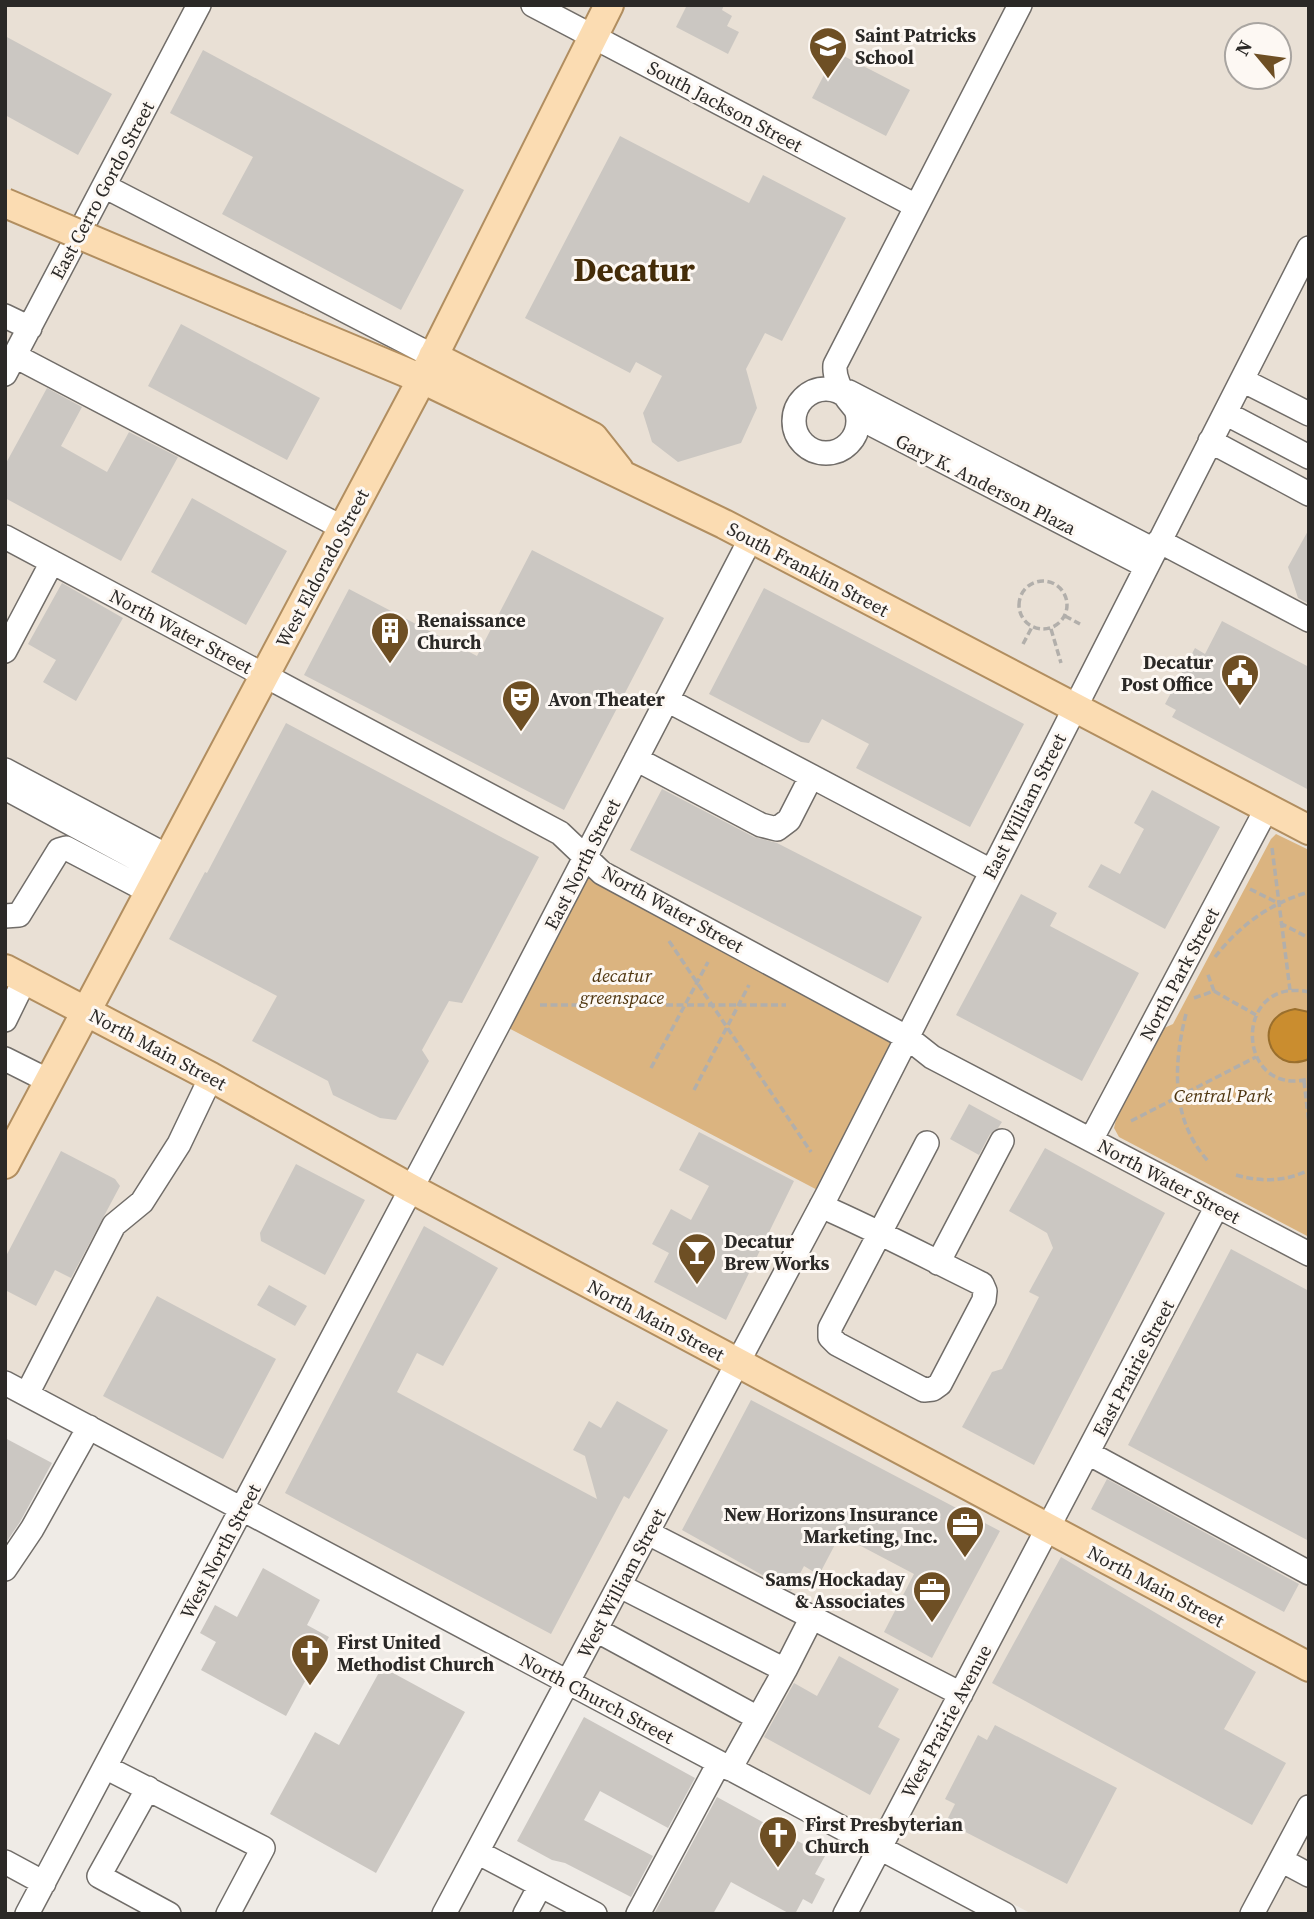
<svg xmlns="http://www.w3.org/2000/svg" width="1314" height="1919" font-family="'Source Serif 4',serif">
<rect width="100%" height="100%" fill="#efebe6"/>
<!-- built -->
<path fill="#e9e0d5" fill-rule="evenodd" d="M 5,5 L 1309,5 L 1309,1914 L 1032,1914 L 5,1373 ZM 1237,35 L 1279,35 L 1279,77 L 1237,77 Z"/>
<!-- green -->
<path fill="#dbb480" d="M 1276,834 L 1309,850 L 1309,1237 L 1119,1137 L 1114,1128 L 1117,1115 L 1162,1029 L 1173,1024 L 1271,839 Z
M 585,857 L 908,1038 L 827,1195 L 499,1023 Z"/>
<!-- water -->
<path fill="#ca8d2f" stroke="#9a6f2d" stroke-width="2" d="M 1295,1009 L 1309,1012 L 1309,1059 C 1268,1077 1250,1016 1295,1009 Z"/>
<!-- building -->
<path fill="#cbc7c2" d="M 687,5 L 724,5 L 722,10 L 732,16 L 727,26 L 739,32 L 728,54 L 676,27 Z
M 5,36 L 112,94 L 78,155 L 5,115 Z
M 203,50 L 464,190 L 401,310 L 222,214 L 253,157 L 170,113 Z
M 836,52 L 910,90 L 886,136 L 812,98 Z
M 620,136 L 749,203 L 763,175 L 846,218 L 782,341 L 765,333 L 746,369 L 757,408 L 741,443 L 678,462 L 652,442 L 643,413 L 662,376 L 636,362 L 630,373 L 525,318 Z
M 181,324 L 320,398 L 287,460 L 148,386 Z
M 47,388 L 82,407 L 61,446 L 107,472 L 129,432 L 178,457 L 121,561 L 5,498 L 5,465 Z
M 192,498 L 287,551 L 246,625 L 151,572 Z
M 1309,529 L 1309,604 L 1298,598 L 1288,567 Z
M 532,550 L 664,618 L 564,810 L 304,675 L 349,589 L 477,656 Z
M 62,583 L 123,618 L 76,701 L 43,682 L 56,660 L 28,644 Z
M 764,588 L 1024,724 L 970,827 L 856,768 L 869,744 L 822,719 L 809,743 L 801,742 L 709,694 Z
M 1222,621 L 1309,667 L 1309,790 L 1172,717 L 1176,710 L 1165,704 L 1195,648 L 1205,654 Z
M 286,723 L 539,857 L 462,1003 L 449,1001 L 422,1050 L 429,1061 L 396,1120 L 380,1118 L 333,1095 L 328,1081 L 252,1041 L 277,996 L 169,939 L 205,872 L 207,873 Z
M 662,789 L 754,837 L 777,843 L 922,917 L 888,983 L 630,850 Z
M 1152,790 L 1220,827 L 1165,929 L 1088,887 L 1101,864 L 1120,874 L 1144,829 L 1134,823 Z
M 1021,894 L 1057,913 L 1050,926 L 1139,973 L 1082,1081 L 956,1015 Z
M 969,1104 L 1002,1122 L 998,1128 L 990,1134 L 979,1155 L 950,1139 Z
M 699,1132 L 794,1181 L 726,1320 L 654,1282 L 669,1253 L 652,1244 L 671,1209 L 691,1220 L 709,1186 L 679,1170 Z
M 1045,1148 L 1165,1213 L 1034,1465 L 962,1427 L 992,1372 L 1002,1369 L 1039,1297 L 1029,1292 L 1053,1248 L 1047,1233 L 1009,1211 Z
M 61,1151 L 115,1179 L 120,1186 L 71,1278 L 55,1270 L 36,1306 L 5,1290 L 5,1258 Z
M 296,1164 L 365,1200 L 325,1275 L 261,1241 L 260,1233 Z
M 424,1226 L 498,1268 L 443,1366 L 417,1353 L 397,1392 L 597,1499 L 585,1456 L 573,1450 L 589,1421 L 601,1428 L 617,1401 L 668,1430 L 629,1499 L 624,1496 L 551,1634 L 285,1493 Z
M 1231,1249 L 1309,1291 L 1309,1541 L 1128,1445 Z
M 269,1285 L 307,1306 L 295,1326 L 257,1305 Z
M 157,1296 L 276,1359 L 223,1459 L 103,1396 Z
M 751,1400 L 1000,1531 L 932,1658 L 884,1632 L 914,1574 L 840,1535 L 819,1575 L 804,1566 L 791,1591 L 682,1530 Z
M 5,1438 L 52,1463 L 20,1522 L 5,1544 Z
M 1107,1479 L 1299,1584 L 1284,1612 L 1091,1509 Z
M 1061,1557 L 1256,1672 L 1224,1729 L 1286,1763 L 1252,1825 L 992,1683 Z
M 263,1568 L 320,1600 L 307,1625 L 329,1637 L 286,1716 L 201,1670 L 216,1642 L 200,1633 L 215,1605 L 237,1617 Z
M 839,1656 L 899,1689 L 878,1727 L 900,1739 L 870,1795 L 764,1737 L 794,1683 L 817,1696 Z
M 382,1667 L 465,1712 L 376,1873 L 270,1814 L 315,1732 L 339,1745 Z
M 584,1717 L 695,1778 L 668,1828 L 600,1791 L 584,1820 L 653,1856 L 631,1897 L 565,1863 L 552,1860 L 517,1841 Z
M 995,1725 L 1117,1788 L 1067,1884 L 946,1822 L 955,1804 L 945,1799 L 978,1735 L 987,1740 Z
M 717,1797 L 825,1856 L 815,1874 L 825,1879 L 812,1904 L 803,1899 L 795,1914 L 790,1914 L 731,1882 L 713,1914 L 654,1914 Z"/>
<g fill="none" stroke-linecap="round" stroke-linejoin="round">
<defs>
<path id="minor" d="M 533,5 L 916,206
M 1020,5 L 835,365 C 833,388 858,414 875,426 L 1146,566
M 104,186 L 433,356
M 5,316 L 30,328
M 15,356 L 343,528
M 5,374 L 199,5
M 1242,380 L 1309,414
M794 421a32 32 0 1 1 64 0a32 32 0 1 1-64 0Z
M 849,392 L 1154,550
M 1225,413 L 1309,457
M 1210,441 L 1309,494
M 5,537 L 560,833 L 602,873 L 908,1038 L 932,1057 L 1309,1254
M 1159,541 L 1309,620
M 5,651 L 52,562
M 667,700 L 991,871
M 636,759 L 761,825 L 777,829 L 789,820 L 811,777
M 5,770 L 169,857
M 5,788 L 161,872
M 5,916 L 19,915 L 59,850 L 66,848 L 150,892
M 5,1020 L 25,979
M 5,1059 L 49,1081
M 1091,1140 L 1267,808
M 821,1206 C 876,1230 929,1258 982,1284 L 985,1291 L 984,1300 L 940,1384 L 933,1389 L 924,1390 L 837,1344 L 830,1337 L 830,1328 L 927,1143
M 938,1263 L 1002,1141
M 5,1383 L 1004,1914
M 27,1394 L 114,1225 L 142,1202 L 179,1144 L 211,1077
M 1088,1453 L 1309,1573
M 648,1533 L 961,1694
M 5,1569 L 32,1529 L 89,1427
M 620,1586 L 785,1670 L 812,1617
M 596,1630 L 758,1718
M 105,1767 L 263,1848 L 228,1914
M 730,1769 L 785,1670
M 148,1788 L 99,1876 L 169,1914
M 477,1852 L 595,1914
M 1281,1860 L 1309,1875
M 5,1862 L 44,1883
M 27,1914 L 499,1023 L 751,538
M 444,1914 L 827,1195 L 1309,248
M 525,1914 L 540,1886
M 638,1914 L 719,1763
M 845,1914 L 1217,1206
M 1252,1914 L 1309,1807"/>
<path id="major" d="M 298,327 L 422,379 L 724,524 L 1309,830
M 433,356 L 593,437 L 619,470
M 5,969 L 211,1077 L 412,1189 L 1309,1667
M 5,1164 L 422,379 L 609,5"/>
</defs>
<!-- minor casing -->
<use href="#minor" stroke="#716d69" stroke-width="26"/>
<!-- major casing -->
<use href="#major" stroke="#b18e60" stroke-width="32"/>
<!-- path -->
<path stroke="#b2afab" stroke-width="3.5" stroke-dasharray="7 3.5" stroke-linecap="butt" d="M1019 605a24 24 0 1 1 48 0a24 24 0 1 1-48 0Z
M 1065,616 L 1080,624
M 1051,629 L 1061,663
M 1023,644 L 1032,627
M 1272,848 L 1290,990
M 1250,889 L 1278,903
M 1280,923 L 1309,938
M 669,941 L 811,1152
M 1215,957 C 1239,926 1270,903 1309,892
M 1214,991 L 1256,1015
M 1309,992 C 1232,975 1235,1098 1309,1079
M 1194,998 L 1214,991 L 1207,972
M 540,1005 L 786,1005
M 1186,1014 C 1173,1065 1171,1120 1208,1161
M 651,1068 L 708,962
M 1304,1081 L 1309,1124
M 694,1090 L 749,985
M 1131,1121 L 1256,1057
M 1236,1175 C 1261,1182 1285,1182 1309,1170"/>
<!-- minor -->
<use href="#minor" stroke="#fff" stroke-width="23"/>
<!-- major -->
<use href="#major" stroke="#fbdcb2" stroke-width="28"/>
<defs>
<path id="major-bridge" d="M 5,203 L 298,327"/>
</defs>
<!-- major-bridge casing -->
<use href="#major-bridge" stroke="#b18e60" stroke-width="32" stroke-linecap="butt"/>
<!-- major-bridge -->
<use href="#major-bridge" stroke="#fbdcb2" stroke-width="28"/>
</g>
<!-- icons -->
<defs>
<symbol id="school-pin" viewBox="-11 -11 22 30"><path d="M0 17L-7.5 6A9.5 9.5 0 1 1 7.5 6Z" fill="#6e4f24" stroke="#fdf8f3"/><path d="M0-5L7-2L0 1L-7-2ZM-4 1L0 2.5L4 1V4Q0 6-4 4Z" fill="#fff"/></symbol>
<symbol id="building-pin" viewBox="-11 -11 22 30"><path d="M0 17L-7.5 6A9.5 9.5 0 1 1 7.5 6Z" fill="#6e4f24" stroke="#fdf8f3"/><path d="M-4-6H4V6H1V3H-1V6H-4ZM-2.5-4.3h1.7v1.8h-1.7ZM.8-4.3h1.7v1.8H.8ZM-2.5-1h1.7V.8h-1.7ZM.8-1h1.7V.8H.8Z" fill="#fff"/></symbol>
<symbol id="civic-pin" viewBox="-11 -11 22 30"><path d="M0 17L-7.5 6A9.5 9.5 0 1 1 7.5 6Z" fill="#6e4f24" stroke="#fdf8f3"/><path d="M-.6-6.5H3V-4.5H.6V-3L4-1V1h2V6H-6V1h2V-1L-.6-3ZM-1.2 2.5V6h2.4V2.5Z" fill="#fff"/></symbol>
<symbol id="theatre-pin" viewBox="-11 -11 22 30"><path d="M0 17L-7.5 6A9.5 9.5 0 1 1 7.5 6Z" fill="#6e4f24" stroke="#fdf8f3"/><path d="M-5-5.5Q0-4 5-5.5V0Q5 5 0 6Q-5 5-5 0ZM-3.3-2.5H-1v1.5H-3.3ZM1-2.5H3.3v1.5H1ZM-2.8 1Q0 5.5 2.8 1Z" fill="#fff"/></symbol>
<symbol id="bar-pin" viewBox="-11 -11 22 30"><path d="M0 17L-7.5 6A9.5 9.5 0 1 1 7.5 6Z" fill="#6e4f24" stroke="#fdf8f3"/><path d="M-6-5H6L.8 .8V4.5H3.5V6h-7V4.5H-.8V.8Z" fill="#fff"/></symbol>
<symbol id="office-pin" viewBox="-11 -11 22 30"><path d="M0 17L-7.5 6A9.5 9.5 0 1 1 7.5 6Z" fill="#6e4f24" stroke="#fdf8f3"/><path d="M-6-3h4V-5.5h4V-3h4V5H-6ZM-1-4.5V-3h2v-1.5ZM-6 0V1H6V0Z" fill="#fff"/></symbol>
<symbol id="church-pin" viewBox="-11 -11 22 30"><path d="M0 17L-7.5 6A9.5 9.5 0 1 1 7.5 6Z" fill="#6e4f24" stroke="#fdf8f3"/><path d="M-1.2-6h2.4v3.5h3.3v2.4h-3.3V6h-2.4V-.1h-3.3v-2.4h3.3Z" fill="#fff"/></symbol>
</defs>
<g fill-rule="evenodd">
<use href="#school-pin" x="806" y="24" width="44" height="60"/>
<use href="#building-pin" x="368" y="609" width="44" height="60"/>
<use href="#civic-pin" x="1218" y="651" width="44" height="60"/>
<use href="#theatre-pin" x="499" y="677" width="44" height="60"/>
<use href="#bar-pin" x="675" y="1230" width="44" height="60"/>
<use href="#office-pin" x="943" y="1503" width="44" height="60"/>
<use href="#office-pin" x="910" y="1568" width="44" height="60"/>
<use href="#church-pin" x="288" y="1631" width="44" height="60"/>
<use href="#church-pin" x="756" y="1813" width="44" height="60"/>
</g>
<g text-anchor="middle" stroke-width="6" stroke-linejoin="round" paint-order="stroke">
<!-- poi labels -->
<g font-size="19" font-weight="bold" fill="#2b2927" stroke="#fdf8f3" text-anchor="start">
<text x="855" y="42">Saint Patricks<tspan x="855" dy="22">School</tspan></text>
<text x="417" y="627">Renaissance<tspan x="417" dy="22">Church</tspan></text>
<text x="1213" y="669" text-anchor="end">Decatur<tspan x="1213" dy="22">Post Office</tspan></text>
<text x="548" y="706">Avon Theater</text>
<text x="724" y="1248">Decatur<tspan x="724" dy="22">Brew Works</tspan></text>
<text x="938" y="1521" text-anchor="end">New Horizons Insurance<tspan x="938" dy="22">Marketing, Inc.</tspan></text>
<text x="905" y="1586" text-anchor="end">Sams/Hockaday<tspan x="905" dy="22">&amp; Associates</tspan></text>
<text x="337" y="1649">First United<tspan x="337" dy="22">Methodist Church</tspan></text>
<text x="805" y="1831">First Presbyterian<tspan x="805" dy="22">Church</tspan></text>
</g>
<!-- street labels -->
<g font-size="19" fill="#2b2927" stroke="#fdf8f3">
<text transform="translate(725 106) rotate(28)" y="7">South Jackson Street</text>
<text transform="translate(102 190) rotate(-62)" y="7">East Cerro Gordo Street</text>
<text transform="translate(986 484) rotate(27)" y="7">Gary K. Anderson Plaza</text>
<text transform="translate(322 568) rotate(-62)" y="7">West Eldorado Street</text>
<text transform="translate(808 569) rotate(28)" y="7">South Franklin Street</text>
<text transform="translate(181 631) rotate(28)" y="7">North Water Street</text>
<text transform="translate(1024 806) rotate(-63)" y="7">East William Street</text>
<text transform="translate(582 864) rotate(-63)" y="7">East North Street</text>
<text transform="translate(673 909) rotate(29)" y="7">North Water Street</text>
<text transform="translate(1179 974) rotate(-62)" y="7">North Park Street</text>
<text transform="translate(158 1049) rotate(28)" y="7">North Main Street</text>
<text transform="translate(1169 1181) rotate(28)" y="7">North Water Street</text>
<text transform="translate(656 1320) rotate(28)" y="7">North Main Street</text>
<text transform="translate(1133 1368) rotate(-62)" y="7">East Prairie Street</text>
<text transform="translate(220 1551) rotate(-62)" y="7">West North Street</text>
<text transform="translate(621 1583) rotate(-62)" y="7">West William Street</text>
<text transform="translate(1156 1586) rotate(28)" y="7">North Main Street</text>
<text transform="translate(597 1698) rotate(28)" y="7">North Church Street</text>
<text transform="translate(946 1721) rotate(-62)" y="7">West Prairie Avenue</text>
</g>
<!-- park labels -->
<g font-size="19" font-style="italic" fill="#4e350f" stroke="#fdf8f3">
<text x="622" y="982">decatur<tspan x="622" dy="22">greenspace</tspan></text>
<text x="1223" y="1102">Central Park</text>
</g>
<!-- town labels -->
<g font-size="33" font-weight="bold" fill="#442c08" stroke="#fdf8f3">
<text x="634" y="281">Decatur</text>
</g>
</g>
<!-- border -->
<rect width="1314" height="1919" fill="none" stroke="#2b2927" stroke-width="14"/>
<!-- north arrow -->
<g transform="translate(1258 56) rotate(299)"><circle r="33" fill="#fdf8f3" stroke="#a9a5a1" stroke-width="2"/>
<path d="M0-5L12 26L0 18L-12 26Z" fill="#6e4f24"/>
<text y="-10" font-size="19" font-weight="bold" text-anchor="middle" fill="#2b2927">N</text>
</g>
</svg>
